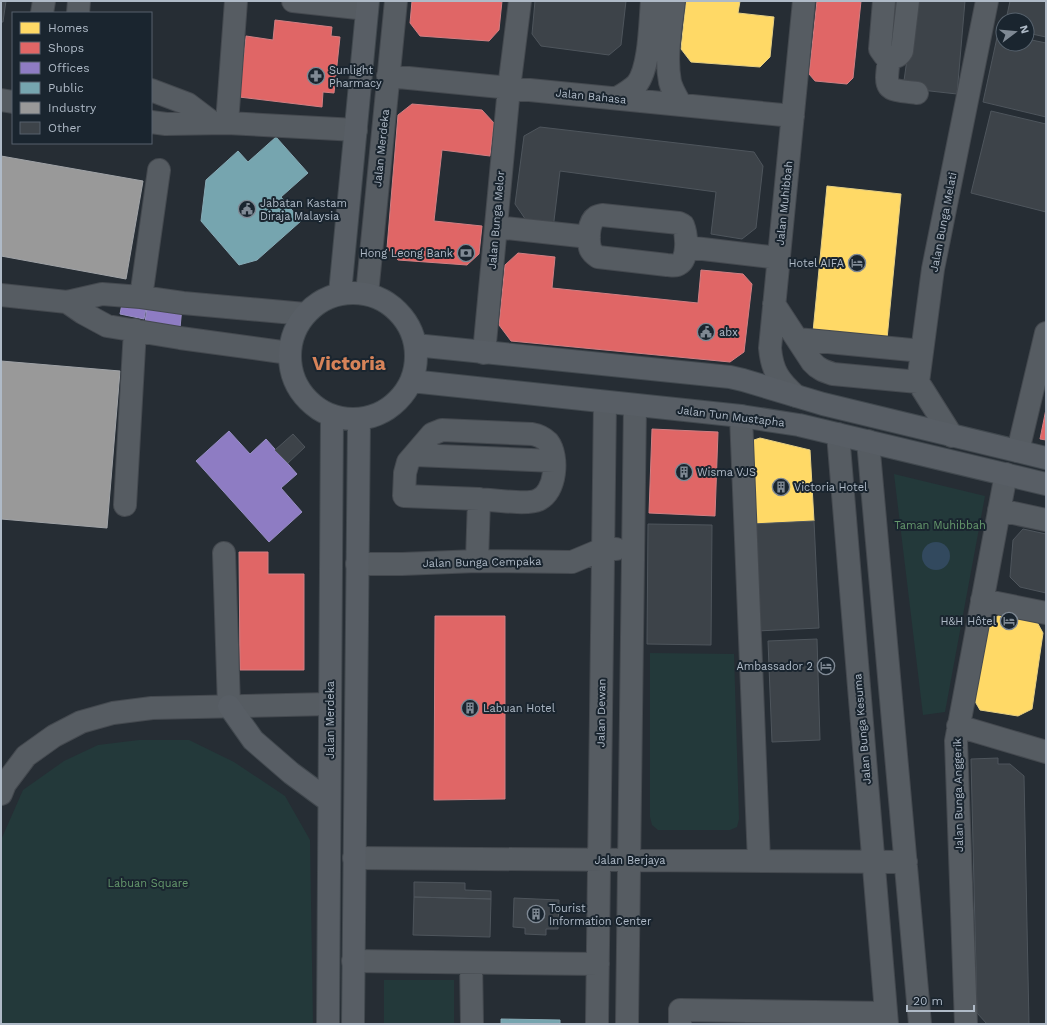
<svg xmlns="http://www.w3.org/2000/svg" width="1047" height="1025" font-family="'Work Sans',sans-serif">
<rect width="100%" height="100%" fill="#262d34"/>
<!-- green -->
<path fill="#23393a" d="M 894,474 L 985,496 L 945,712 L 923,715 Z
M 650,653 L 734,654 L 739,819 L 737,827 L 730,830 L 658,830 L 652,825 L 650,817 Z
M 139,740 L 189,740 L 234,762 L 285,796 L 310,840 L 313,1024 L 1,1024 L 1,840 L 23,790 L 64,761 L 98,745 Z
M 384,980 L 454,980 L 454,1024 L 384,1024 Z"/>
<!-- water -->
<path fill="#32495e" d="M922 556a14 14 0 1 1 28 0a14 14 0 1 1-28 0Z"/>
<!-- homes -->
<path fill="#ffd966" stroke="#e7d083" d="M 686,1 L 740,1 L 738,13 L 774,17 L 770,57 L 760,67 L 691,62 L 681,49 Z
M 827,186 L 901,194 L 887,339 L 813,332 Z
M 760,438 L 810,450 L 814,521 L 752,524 L 751,441 Z
M 1000,615 L 1037,622 L 1043,633 L 1032,709 L 1018,716 L 980,710 L 973,698 L 989,620 Z"/>
<!-- shops -->
<path fill="#e06666" stroke="#d17f83" d="M 412,1 L 502,1 L 499,30 L 489,41 L 420,36 L 410,23 Z
M 817,1 L 861,1 L 853,78 L 847,84 L 815,81 L 809,74 Z
M 275,20 L 332,27 L 331,36 L 340,37 L 334,93 L 323,92 L 322,107 L 239,97 L 246,36 L 273,40 Z
M 412,104 L 482,110 L 494,123 L 490,156 L 442,150 L 434,221 L 482,226 L 479,254 L 467,265 L 398,260 L 387,248 L 398,115 Z
M 518,253 L 555,257 L 552,288 L 698,303 L 701,270 L 743,274 L 752,284 L 744,352 L 730,362 L 511,341 L 499,325 L 505,265 Z
M 1046,409 L 1046,440 L 1040,439 Z
M 652,429 L 718,432 L 715,516 L 649,513 Z
M 239,552 L 268,552 L 268,574 L 304,574 L 304,670 L 240,670 Z
M 435,616 L 505,616 L 505,799 L 434,800 Z"/>
<!-- offices -->
<path fill="#8e7cc3" stroke="#988fc4" d="M 123,299 L 147,303 L 144,319 L 120,314 Z
M 148,301 L 182,307 L 180,328 L 145,322 Z
M 229,431 L 250,454 L 266,439 L 297,474 L 281,488 L 302,512 L 269,542 L 196,461 Z"/>
<!-- public -->
<path fill="#76a5af" stroke="#87abb6" d="M 276,137 L 308,173 L 281,197 L 301,221 L 257,260 L 239,265 L 201,221 L 206,180 L 238,151 L 248,162 Z
M 501,1019 L 560,1020 L 560,1024 L 501,1024 Z"/>
<!-- industry -->
<path fill="#999" stroke="#a0a3a7" d="M 1,156 L 143,181 L 126,279 L 1,256 Z
M 1,361 L 120,371 L 107,528 L 1,519 Z"/>
<!-- building -->
<path fill="#3d4349" stroke="#4e555c" d="M 1,1 L 6,1 L 3,22 L 1,22 Z
M 535,1 L 626,1 L 621,45 L 609,55 L 541,46 L 532,34 Z
M 915,1 L 965,1 L 957,94 L 903,88 Z
M 1010,1 L 1046,1 L 1046,37 L 1027,33 L 1027,20 L 1006,20 Z
M 998,33 L 1003,34 L 1003,44 L 1027,44 L 1027,39 L 1046,43 L 1046,117 L 983,102 Z
M 991,111 L 1046,124 L 1046,212 L 971,193 Z
M 540,127 L 754,152 L 763,166 L 756,228 L 742,239 L 711,234 L 716,192 L 560,171 L 553,229 L 530,226 L 515,204 L 524,136 Z
M 293,434 L 305,447 L 288,463 L 275,450 Z
M 814,521 L 819,628 L 757,631 L 752,524 Z
M 648,524 L 712,525 L 711,645 L 647,644 Z
M 1023,529 L 1046,534 L 1046,593 L 1020,587 L 1010,577 L 1013,540 Z
M 817,639 L 820,740 L 772,742 L 768,641 Z
M 998,758 L 998,764 L 1010,764 L 1024,776 L 1029,1024 L 987,1024 L 977,1013 L 971,759 Z
M 414,882 L 465,883 L 465,890 L 491,891 L 491,899 L 414,897 Z
M 414,897 L 491,899 L 490,937 L 413,935 Z
M 514,898 L 559,900 L 558,929 L 546,929 L 546,935 L 525,934 L 525,928 L 513,927 Z"/>
<g fill="none" stroke-linecap="round" stroke-linejoin="round">
<defs>
<path id="minor" d="M 293,1 L 367,9
M 674,1 C 671,27 665,56 670,82 C 672,90 677,98 681,105
M 884,1 L 880,49 L 885,56 C 892,59 898,58 902,51 L 908,1
M 42,13 L 44,1
M 78,13 L 79,1
M 889,58 C 885,91 884,89 917,93
M 388,76 L 793,116
M 151,90 L 188,104 L 213,123
M 617,98 C 624,94 631,90 637,84 C 650,67 650,22 652,1
M 1,100 L 13,102
M 151,122 L 166,124 L 227,123 L 356,130
M 227,123 L 236,1
M 602,215 L 679,223 L 683,225 C 687,235 689,261 677,265 C 674,266 670,265 667,265 L 598,257 C 595,255 591,252 590,248 C 588,240 588,222 596,217 C 596,217 601,215 602,215 Z
M 496,227 L 589,237
M 686,247 L 779,258
M 367,294 L 396,1
M 1,295 L 67,302 L 102,294 L 141,297 L 183,303 L 305,314
M 141,297 L 159,170
M 67,302 L 83,313 L 107,326 L 180,338 L 289,353
M 774,304 L 812,362 C 818,369 824,371 833,374 L 918,382
M 797,339 L 922,351
M 484,353 L 509,88 L 520,1
M 796,396 C 779,381 772,371 770,348 L 804,1
M 741,416 L 759,861
M 838,434 L 887,1024
M 952,436 L 918,382 L 933,269 L 987,1
M 868,441 L 920,1024
M 1018,451 L 1046,333
M 415,455 L 554,461
M 125,505 L 135,330
M 999,510 L 1046,520
M 224,553 L 229,706
M 477,561 L 479,499 C 493,500 528,505 538,500 C 556,493 559,456 548,442 C 543,437 538,435 532,434 L 442,430 L 432,434 L 408,462 L 405,473 L 404,496 L 479,499
M 357,564 L 402,564 L 477,561 L 572,562 L 603,549 L 616,549
M 982,600 L 1046,613
M 958,726 L 1046,752
M 1,794 L 5,784 L 26,756 L 54,736 L 81,722 L 113,713 L 152,708 L 330,704
M 354,858 L 906,862
M 353,961 L 598,964
M 471,963 L 472,1024
M 597,1024 L 605,402
M 627,1024 L 635,405
M 680,1024 L 680,1010 L 886,1013
M 966,1024 L 956,741 L 1006,474"/>
<path id="major" d="M290 356a63 63 0 1 1 126 0a63 63 0 1 1-126 0Z
M 340,293 L 368,1
M 415,345 L 730,377 L 743,380 L 823,404 L 1046,458
M 411,381 L 741,416 L 799,425 L 1046,484
M 229,706 L 253,740 L 291,773 L 329,801
M 328,1024 L 332,417
M 353,1024 L 359,420"/>
</defs>
<!-- minor casing -->
<use href="#minor" stroke="#44494f" stroke-width="24"/>
<!-- major casing -->
<use href="#major" stroke="#41484e" stroke-width="24"/>
<!-- minor -->
<use href="#minor" stroke="#565c62" stroke-width="22"/>
<!-- major -->
<use href="#major" stroke="#585e65" stroke-width="22"/>
</g>
<!-- icons -->
<defs>
<symbol id="pharmacy-ring" viewBox="-11 -11 22 22"><circle r="9.5" fill="#1a252f" stroke="#7f8994" stroke-width="1.5"/><path d="M-2-6h4v4h4v4h-4v4h-4v-4h-4v-4h4Z" fill="#7f8994"/></symbol>
<symbol id="civic-ring" viewBox="-11 -11 22 22"><circle r="9.5" fill="#1a252f" stroke="#7f8994" stroke-width="1.5"/><path d="M-.6-6.5H3V-4.5H.6V-3L4-1V1h2V6H-6V1h2V-1L-.6-3ZM-1.2 2.5V6h2.4V2.5Z" fill="#7f8994"/></symbol>
<symbol id="bank-ring" viewBox="-11 -11 22 22"><circle r="9.5" fill="#1a252f" stroke="#7f8994" stroke-width="1.5"/><path d="M-6-4H6V4H-6ZM0-2.3a2.3 2.3 0 1 0 0 4.6a2.3 2.3 0 1 0 0-4.6Z" fill="#7f8994"/></symbol>
<symbol id="hotel-ring" viewBox="-11 -11 22 22"><circle r="9.5" fill="#1a252f" stroke="#7f8994" stroke-width="1.5"/><path d="M-6-4.5h1.5V1H6V5H4.5V3h-9V5H-6ZM-4 0a1.8 1.8 0 1 1 3.6 0ZM.5 0V-2.5h3Q6-2.5 6 0Z" fill="#7f8994"/></symbol>
<symbol id="building-ring" viewBox="-11 -11 22 22"><circle r="9.5" fill="#1a252f" stroke="#7f8994" stroke-width="1.5"/><path d="M-4-6H4V6H1V3H-1V6H-4ZM-2.5-4.3h1.7v1.8h-1.7ZM.8-4.3h1.7v1.8H.8ZM-2.5-1h1.7V.8h-1.7ZM.8-1h1.7V.8H.8Z" fill="#7f8994"/></symbol>
</defs>
<g fill-rule="evenodd">
<use href="#pharmacy-ring" x="306" y="66" width="20" height="20"/>
<use href="#civic-ring" x="237" y="199" width="20" height="20"/>
<use href="#bank-ring" x="456" y="243" width="20" height="20"/>
<use href="#hotel-ring" x="847" y="253" width="20" height="20"/>
<use href="#civic-ring" x="696" y="322" width="20" height="20"/>
<use href="#building-ring" x="674" y="462" width="20" height="20"/>
<use href="#building-ring" x="771" y="477" width="20" height="20"/>
<use href="#hotel-ring" x="999" y="611" width="20" height="20"/>
<use href="#hotel-ring" x="816" y="656" width="20" height="20"/>
<use href="#building-ring" x="460" y="698" width="20" height="20"/>
<use href="#building-ring" x="526" y="904" width="20" height="20"/>
</g>
<g text-anchor="middle" stroke-width="4" stroke-linejoin="round" paint-order="stroke">
<!-- poi labels -->
<g font-size="11" fill="#afbac7" stroke="#1a252f" text-anchor="start">
<text x="329" y="74">Sunlight<tspan x="329" dy="13">Pharmacy</tspan></text>
<text x="260" y="207">Jabatan Kastam<tspan x="260" dy="13">Diraja Malaysia</tspan></text>
<text x="453" y="257" text-anchor="end">Hong Leong Bank</text>
<text x="844" y="267" text-anchor="end">Hotel AIFA</text>
<text x="719" y="336">abx</text>
<text x="697" y="476">Wisma VJS</text>
<text x="794" y="491">Victoria Hotel</text>
<text x="996" y="625" text-anchor="end">H&amp;H Hôtel</text>
<text x="813" y="670" text-anchor="end">Ambassador 2</text>
<text x="483" y="712">Labuan Hotel</text>
<text x="549" y="912">Tourist<tspan x="549" dy="13">Information Center</tspan></text>
</g>
<!-- street labels -->
<g font-size="11" fill="#afbac7" stroke="#1a252f">
<text transform="translate(591 96) rotate(6)" y="4">Jalan Bahasa</text>
<text transform="translate(381 148) rotate(-84)" y="4">Jalan Merdeka</text>
<text transform="translate(784 203) rotate(-84)" y="4">Jalan Muhibbah</text>
<text transform="translate(496 220) rotate(-85)" y="4">Jalan Bunga Melor</text>
<text transform="translate(943 222) rotate(-79)" y="4">Jalan Bunga Melati</text>
<text transform="translate(731 416) rotate(7)" y="4">Jalan Tun Mustapha</text>
<text transform="translate(482 562) rotate(-1)" y="4">Jalan Bunga Cempaka</text>
<text transform="translate(601 713) rotate(-89)" y="4">Jalan Dewan</text>
<text transform="translate(330 720) rotate(-90)" y="4">Jalan Merdeka</text>
<text transform="translate(862 729) rotate(-95)" y="4">Jalan Bunga Kesuma</text>
<text transform="translate(958 795) rotate(-91)" y="4">Jalan Bunga Anggerik</text>
<text x="630" y="864">Jalan Berjaya</text>
</g>
<!-- park labels -->
<g font-size="11" fill="#65986c" stroke="#1a252f">
<text x="940" y="529">Taman Muhibbah</text>
<text x="148" y="887">Labuan Square</text>
</g>
<!-- town labels -->
<g font-size="19" font-weight="bold" fill="#d78359" stroke="#1a252f">
<text x="349" y="370">Victoria</text>
</g>
</g>
<!-- border -->
<rect width="1047" height="1025" fill="none" stroke="#afbac7" stroke-width="4"/>
<!-- legend -->
<rect x="12" y="12" width="140" height="132" fill="#1a252f" stroke="#56616c"/>
<rect x="20" y="22" width="20" height="12" fill="#ffd966" stroke="#56616c"/>
<text x="48" y="32" font-size="12" fill="#afbac7">Homes</text>
<rect x="20" y="42" width="20" height="12" fill="#e06666" stroke="#56616c"/>
<text x="48" y="52" font-size="12" fill="#afbac7">Shops</text>
<rect x="20" y="62" width="20" height="12" fill="#8e7cc3" stroke="#56616c"/>
<text x="48" y="72" font-size="12" fill="#afbac7">Offices</text>
<rect x="20" y="82" width="20" height="12" fill="#76a5af" stroke="#56616c"/>
<text x="48" y="92" font-size="12" fill="#afbac7">Public</text>
<rect x="20" y="102" width="20" height="12" fill="#999999" stroke="#56616c"/>
<text x="48" y="112" font-size="12" fill="#afbac7">Industry</text>
<rect x="20" y="122" width="20" height="12" fill="#3d4349" stroke="#56616c"/>
<text x="48" y="132" font-size="12" fill="#afbac7">Other</text>
<!-- north arrow -->
<g transform="translate(1015 32) rotate(74)"><circle r="19" fill="#1a252f" stroke="#56616c"/>
<path d="M0-3L7 15L0 10L-7 15Z" fill="#7f8994"/>
<text y="-6" font-size="11" font-weight="bold" text-anchor="middle" fill="#afbac7">N</text>
</g>
<!-- scale -->
<path d="M907 1005v6h67v-6" fill="none" stroke="#afbac7" stroke-width="2"/>
<text x="913" y="1005" font-size="12" fill="#afbac7" stroke="#1a252f" stroke-width="3" paint-order="stroke">20 m</text>
</svg>
